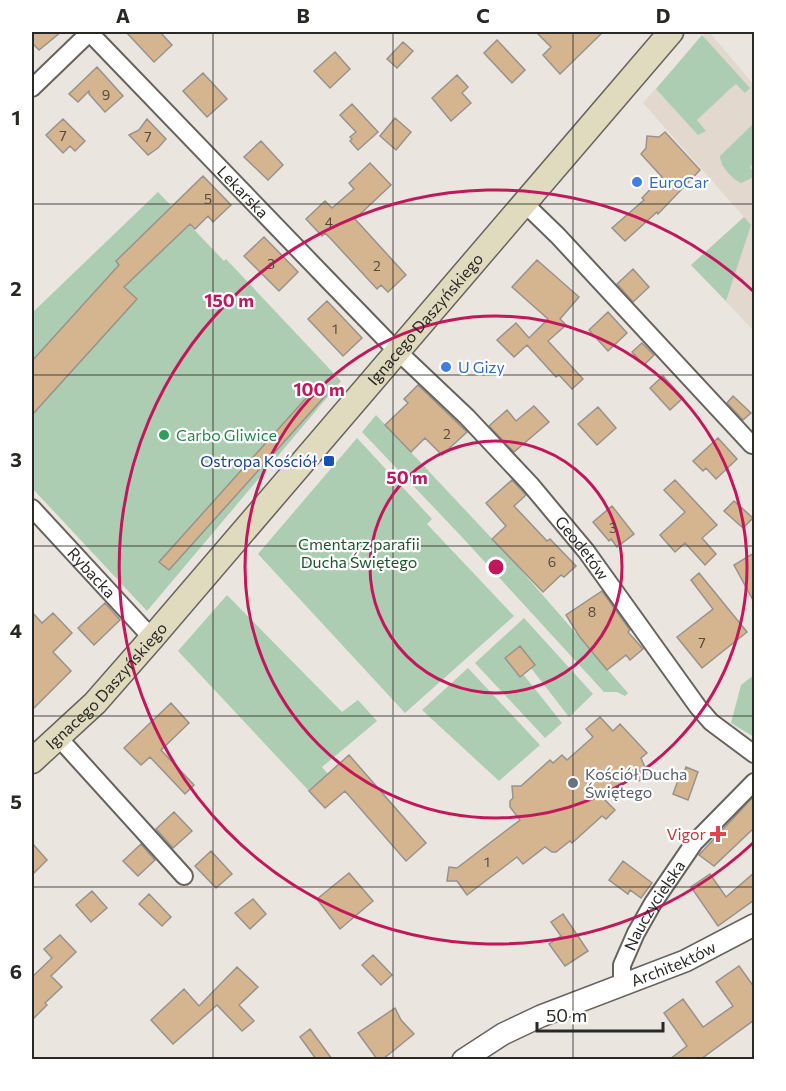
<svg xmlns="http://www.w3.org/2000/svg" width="786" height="1091" font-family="Commissioner,sans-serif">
<rect width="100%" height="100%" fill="#eae5df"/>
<!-- built -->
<path fill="#e2d8cd" d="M 706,32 L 709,32 L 754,85 L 754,331 L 691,265 L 744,217 L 643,103 Z"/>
<!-- green -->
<path fill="#adcdb2" d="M 702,35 L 750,88 L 745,93 L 736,84 L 731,88 L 697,120 L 706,131 L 698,135 L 656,89 Z
M 754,123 L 754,163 L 750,167 L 754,173 L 754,177 L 741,183 C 732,179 720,166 720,156 Z
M 158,192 L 224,261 L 226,259 L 341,381 L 147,611 L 32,488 L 32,313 Z
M 744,217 L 751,225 L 726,301 L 691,265 Z
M 376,415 L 513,561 L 628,693 L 625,696 L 617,692 L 604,692 L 461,536 L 362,432 Z
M 357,438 L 432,519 L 427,524 L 514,616 L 405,713 L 258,554 Z
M 227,595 L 342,712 L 358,700 L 377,721 L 322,767 L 328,774 L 309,791 L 178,651 Z
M 524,618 L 593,694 L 569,717 L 531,668 L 535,665 L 520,646 L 505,658 L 520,677 L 523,674 L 562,723 L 545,738 L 475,663 Z
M 468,668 L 540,745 L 499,781 L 422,710 Z
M 754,675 L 754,737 L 731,723 L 741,685 Z"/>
<!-- building -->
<path fill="#d5b58f" stroke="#97928d" stroke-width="1.5" d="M 32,32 L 61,32 L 39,50 L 32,43 Z
M 126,32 L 160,32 L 172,45 L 154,62 Z
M 536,32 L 603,32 L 560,74 L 543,55 L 551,47 Z
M 497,40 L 525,70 L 512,83 L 484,53 Z
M 403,42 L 413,51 L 397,68 L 387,59 Z
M 335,52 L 350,69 L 330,88 L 314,71 Z
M 97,67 L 123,96 L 105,112 L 89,94 L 89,91 L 78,102 L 69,94 Z
M 203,73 L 227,99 L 207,117 L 183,91 Z
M 457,75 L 468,87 L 462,93 L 471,103 L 451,121 L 432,98 Z
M 352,104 L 378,132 L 358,150 L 350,141 L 352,139 L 350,137 L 356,132 L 340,115 Z
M 395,118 L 411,132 L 396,150 L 380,136 Z
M 63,119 L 85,141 L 75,151 L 70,146 L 63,153 L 46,135 Z
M 147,119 L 166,139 L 158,148 L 148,155 L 129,135 L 139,130 Z
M 665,132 L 700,170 L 658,214 L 657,212 L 625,241 L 612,228 L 644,200 L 642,198 L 662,177 L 641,154 L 646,148 L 647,136 L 659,137 Z
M 261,141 L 283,165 L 268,180 L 244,157 Z
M 370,163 L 391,185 L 355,219 L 406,275 L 388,292 L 381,285 L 377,289 L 331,239 L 325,233 L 322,236 L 306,219 L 325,201 L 332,208 L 354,189 L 349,183 Z
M 203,176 L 231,205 L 213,222 L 208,216 L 195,229 L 190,224 L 124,287 L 137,299 L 32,415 L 32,361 L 119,265 L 116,261 Z
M 264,237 L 298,272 L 279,291 L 244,256 Z
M 537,260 L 579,297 L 560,319 L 566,325 L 548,341 L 583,379 L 572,389 L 559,375 L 556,377 L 527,345 L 514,357 L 497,340 L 516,323 L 529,338 L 548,319 L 512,287 Z
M 633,269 L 649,287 L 633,302 L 617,284 Z
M 327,301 L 362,338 L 343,356 L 308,319 Z
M 608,312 L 627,333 L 608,351 L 589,330 Z
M 642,343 L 654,355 L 644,365 L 632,352 Z
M 663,376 L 683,398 L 670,410 L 650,388 Z
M 418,385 L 467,432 L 442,455 L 425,438 L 411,452 L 385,425 L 408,403 L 404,399 Z
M 316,387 L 326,395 L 169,570 L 159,562 Z
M 733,396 L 751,413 L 743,420 L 727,403 Z
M 534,406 L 549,422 L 514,452 L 489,426 L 507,410 L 516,421 Z
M 598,407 L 616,428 L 597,445 L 578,424 Z
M 718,438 L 737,459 L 716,479 L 706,468 L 703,471 L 693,461 Z
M 512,480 L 526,495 L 514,506 L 547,541 L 550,539 L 576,566 L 564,577 L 561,575 L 543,592 L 492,539 L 506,526 L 486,503 Z
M 675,480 L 717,525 L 702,538 L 716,554 L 705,565 L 685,543 L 675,552 L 660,535 L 685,512 L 664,490 Z
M 734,501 L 753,518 L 743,528 L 724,511 Z
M 612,506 L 634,534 L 617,547 L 611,539 L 609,541 L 593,522 Z
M 754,553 L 754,602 L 734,565 Z
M 699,573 L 747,632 L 702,668 L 677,637 L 713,609 L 691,580 Z
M 602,591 L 630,630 L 628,632 L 643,649 L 630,660 L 626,655 L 607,670 L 579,636 L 566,615 Z
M 105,603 L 120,620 L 94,645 L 78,628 Z
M 32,612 L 42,623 L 53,613 L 72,633 L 53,652 L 71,671 L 32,710 Z
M 520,646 L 535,665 L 520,677 L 505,658 Z
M 171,703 L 189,723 L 161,750 L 194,785 L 185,794 L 150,757 L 141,765 L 124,748 Z
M 600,717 L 613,731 L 620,724 L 647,753 L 641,758 L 647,772 L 645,777 L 639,781 L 628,777 L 604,799 L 615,810 L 606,819 L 602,816 L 572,843 L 570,841 L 556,852 L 552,852 L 545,847 L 523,864 L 517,857 L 467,895 L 457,881 L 447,881 L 449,867 L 457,868 L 520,820 L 510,807 L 510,801 L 513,798 L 512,786 L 521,786 L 550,760 L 553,763 L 562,755 L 567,760 L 593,737 L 586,729 Z
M 349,755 L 426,843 L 406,861 L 345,791 L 325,808 L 309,791 Z
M 686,767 L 698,772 L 688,800 L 673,794 L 680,775 L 683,776 Z
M 754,796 L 754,828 L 714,866 L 699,855 Z
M 174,812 L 192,831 L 173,848 L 156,829 Z
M 32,843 L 47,860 L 32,875 Z
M 141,844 L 155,860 L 138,876 L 123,861 Z
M 211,851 L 232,874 L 216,888 L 195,866 Z
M 623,861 L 652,883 L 641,898 L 630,890 L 628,894 L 609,880 Z
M 349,873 L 373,901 L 340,929 L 317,899 Z
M 754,873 L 754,900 L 718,926 L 691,887 L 710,874 L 726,897 Z
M 92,891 L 107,908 L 91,922 L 76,905 Z
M 149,894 L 171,917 L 162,926 L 139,904 Z
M 253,899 L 266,914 L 250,929 L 235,913 Z
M 563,914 L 588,951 L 565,966 L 549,944 L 561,936 L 551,922 Z
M 60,935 L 76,952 L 51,976 L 62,987 L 45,1003 L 47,1005 L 32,1020 L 32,977 L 52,958 L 44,949 Z
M 373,955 L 392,975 L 381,985 L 362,965 Z
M 739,966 L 754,987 L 754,1020 L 701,1059 L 670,1059 L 687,1046 L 664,1013 L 683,999 L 703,1027 L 733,1006 L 716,982 Z
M 237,967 L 258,987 L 239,1005 L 254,1021 L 242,1031 L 217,1005 L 173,1044 L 151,1020 L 184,989 L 199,1006 Z
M 395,1008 L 401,1020 L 414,1034 L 383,1059 L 377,1059 L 358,1033 Z
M 310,1029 L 332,1059 L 316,1059 L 300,1037 Z"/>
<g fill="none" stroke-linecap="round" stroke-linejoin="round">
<defs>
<g id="minor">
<path id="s1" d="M 89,32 L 325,277 L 391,345 L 467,417 L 530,484 L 586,551 L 698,707 L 711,722 L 754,754"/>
<path d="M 32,88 L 90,32"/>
<path d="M 524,203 L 558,236 L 752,445 L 754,442"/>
<path id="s2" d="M 32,508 L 152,638"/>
<path d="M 58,737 L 184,876"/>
<path id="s3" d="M 622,984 L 622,965 L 636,933 L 653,903 L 694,843 L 754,782"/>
</g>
<g id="tertiary">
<path id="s4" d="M 463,1060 L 503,1034 L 541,1016 L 685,961 L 754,925"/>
</g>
<g id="secondary">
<path id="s5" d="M 32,761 L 95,703 L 152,638 L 671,32"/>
</g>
</defs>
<!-- minor casing -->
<use href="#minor" stroke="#67635e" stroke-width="20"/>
<!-- tertiary casing -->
<use href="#tertiary" stroke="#67635e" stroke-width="24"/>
<!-- secondary casing -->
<use href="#secondary" stroke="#67635e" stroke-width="27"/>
<!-- minor -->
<use href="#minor" stroke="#fff" stroke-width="16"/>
<!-- tertiary -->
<use href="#tertiary" stroke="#fff" stroke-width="21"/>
<!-- secondary -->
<use href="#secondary" stroke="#e0dbbe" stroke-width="24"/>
</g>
<!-- grid -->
<path fill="none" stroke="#292825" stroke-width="1.5" stroke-opacity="0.55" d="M 213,32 L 213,1060M 393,32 L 393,1060M 573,32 L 573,1060M 32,204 L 754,204M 32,375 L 754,375M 32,546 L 754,546M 32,716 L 754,716M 32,887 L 754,887"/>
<!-- distance rings -->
<g fill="none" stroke="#c2185b" stroke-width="3">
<circle cx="496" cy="567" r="126"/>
<circle cx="496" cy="567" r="251"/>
<path d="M753 843A377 377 0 1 1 753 291"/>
</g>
<!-- markers -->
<g fill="#3f7fe0" stroke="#fff" stroke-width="2">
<circle cx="637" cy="182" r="6"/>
<circle cx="446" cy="367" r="6"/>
</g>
<circle fill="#2e9e5b" stroke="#fff" stroke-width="2" cx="164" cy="435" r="6"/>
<rect fill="#1a4fb4" stroke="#fff" stroke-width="2" x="323" y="455" width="12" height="12" rx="3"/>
<circle fill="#6b7280" stroke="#fff" stroke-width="2" cx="573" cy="783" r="6"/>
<path fill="#e0444e" stroke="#fff" stroke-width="2" d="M715 825h6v6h6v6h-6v6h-6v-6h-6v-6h6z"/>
<g text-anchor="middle" stroke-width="4.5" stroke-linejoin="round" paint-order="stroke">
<!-- number labels -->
<g font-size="14" fill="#544b40">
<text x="106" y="100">9</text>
<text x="63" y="141">7</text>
<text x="148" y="142">7</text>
<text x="208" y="204">5</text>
<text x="329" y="227">4</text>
<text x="271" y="269">3</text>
<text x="377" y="271">2</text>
<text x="335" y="334">1</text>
<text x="447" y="439">2</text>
<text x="613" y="533">3</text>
<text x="552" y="567">6</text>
<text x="592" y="617">8</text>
<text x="702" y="648">7</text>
<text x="487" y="867">1</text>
</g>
<!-- shop labels -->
<g font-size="16" fill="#366cbe" stroke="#fff" text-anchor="start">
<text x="649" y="188">EuroCar</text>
<text x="458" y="373">U Gizy</text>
</g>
<!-- street labels -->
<g font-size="16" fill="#292825" stroke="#fff">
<text dy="6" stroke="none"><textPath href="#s1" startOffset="222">Lekarska</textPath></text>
<text dy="6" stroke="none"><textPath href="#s5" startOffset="592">Ignacego Daszyńskiego</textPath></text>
<text dy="6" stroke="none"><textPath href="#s1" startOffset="714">Geodetów</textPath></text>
<text dy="6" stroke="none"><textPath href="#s2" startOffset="88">Rybacka</textPath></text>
<text dy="6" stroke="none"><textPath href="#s5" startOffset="106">Ignacego Daszyńskiego</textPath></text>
<text dy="6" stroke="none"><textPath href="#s3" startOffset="87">Nauczycielska</textPath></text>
<text dy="6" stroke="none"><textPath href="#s4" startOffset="232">Architektów</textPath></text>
</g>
<!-- leisure labels -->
<g font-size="16" fill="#27864d" stroke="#fff" text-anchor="start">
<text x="176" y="441">Carbo Gliwice</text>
</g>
<!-- transit labels -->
<g font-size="16" fill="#164399" stroke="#fff" text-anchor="end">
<text x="317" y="467">Ostropa Kościół</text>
</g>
<!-- park labels -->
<g font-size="16" fill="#1a562b" stroke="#fff">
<text x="359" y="550">Cmentarz parafii<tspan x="359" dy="18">Ducha Świętego</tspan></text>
</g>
<!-- worship labels -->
<g font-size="16" fill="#5b616d" stroke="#fff" text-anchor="start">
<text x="585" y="780">Kościół Ducha<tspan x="585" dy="18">Świętego</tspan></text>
</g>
<!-- health labels -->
<g font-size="16" fill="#be3a42" stroke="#fff" text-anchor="end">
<text x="706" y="840">Vigor</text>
</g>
</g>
<circle cx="496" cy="567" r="9" fill="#c2185b" stroke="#fff" stroke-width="3"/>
<g font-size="18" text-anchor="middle" font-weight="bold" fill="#c2185b" stroke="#fff" stroke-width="4.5" stroke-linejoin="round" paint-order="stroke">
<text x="229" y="307">150 m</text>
<text x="319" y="396">100 m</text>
<text x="407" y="484">50 m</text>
</g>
<!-- border -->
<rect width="786" height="1091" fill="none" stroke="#ffffff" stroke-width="66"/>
<!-- scale -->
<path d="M537 1022v9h126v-9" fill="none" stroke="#292825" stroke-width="3"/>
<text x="546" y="1022" font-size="18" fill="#292825" stroke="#ffffff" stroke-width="4.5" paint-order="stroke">50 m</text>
<rect x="33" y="33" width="720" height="1025" fill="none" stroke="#292825" stroke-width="2"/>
<g font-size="20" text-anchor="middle" font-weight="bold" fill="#292825">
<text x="123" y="23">A</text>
<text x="303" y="23">B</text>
<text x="483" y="23">C</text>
<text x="663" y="23">D</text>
<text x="16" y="125">1</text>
<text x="16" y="296">2</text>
<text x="16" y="467">3</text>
<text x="16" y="638">4</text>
<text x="16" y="809">5</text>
<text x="16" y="979">6</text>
</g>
</svg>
